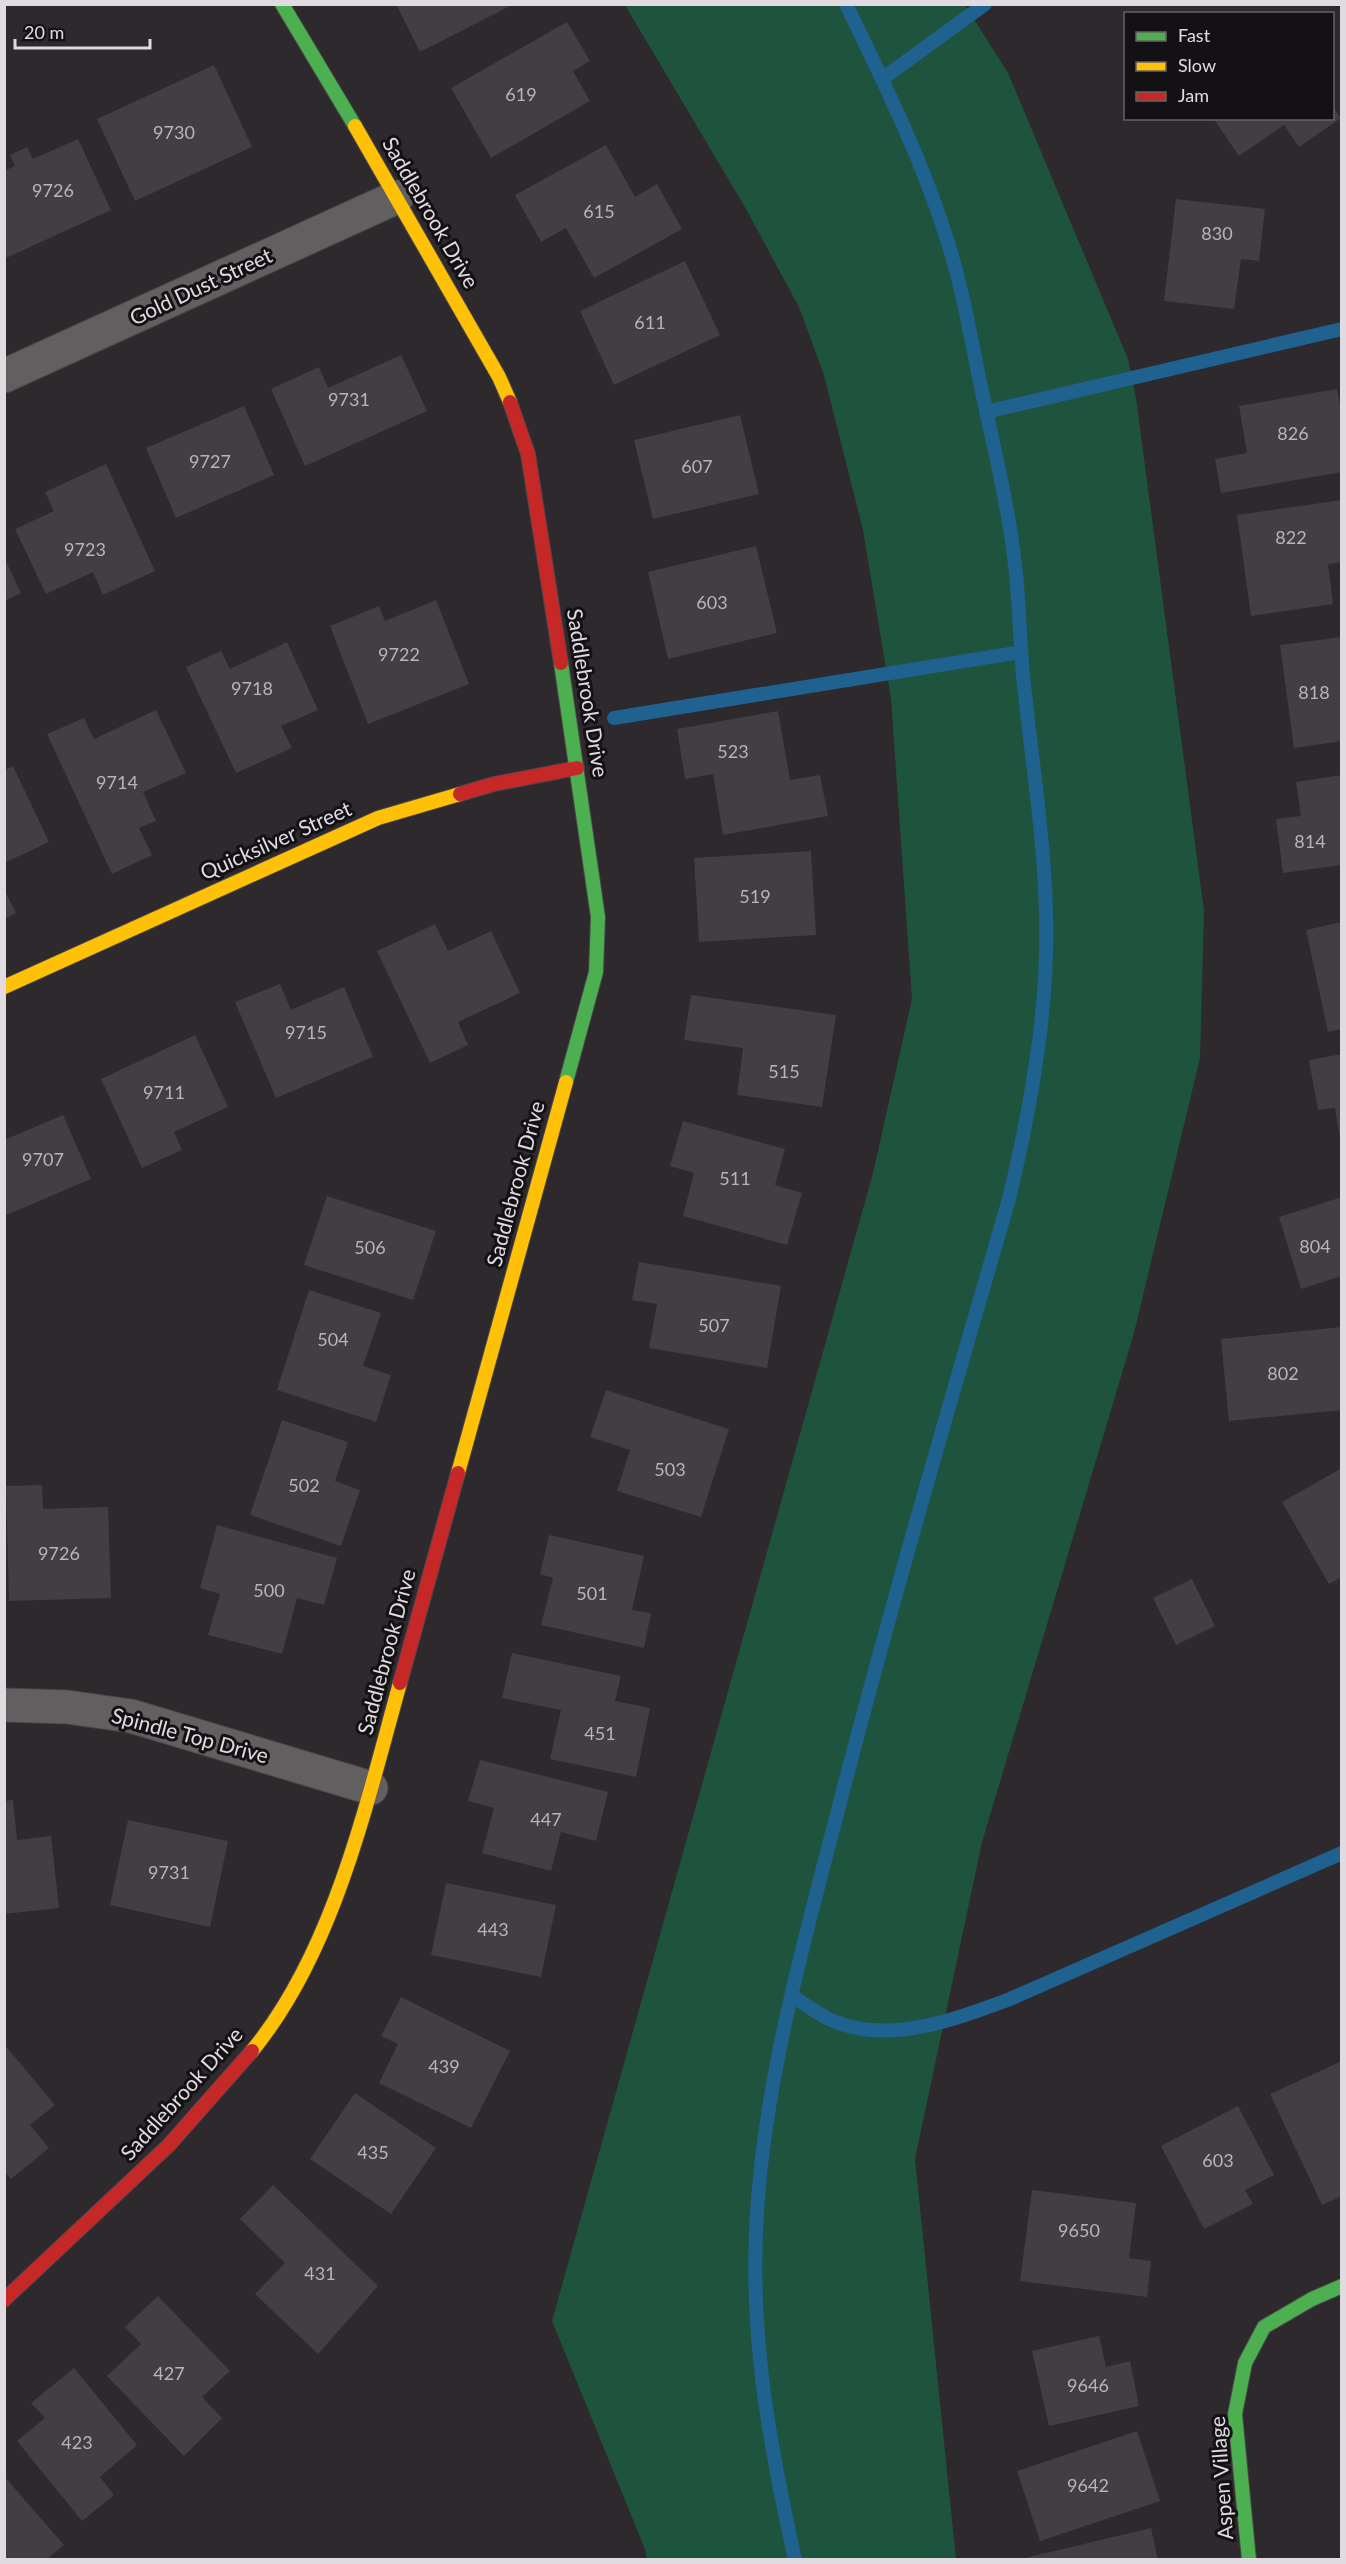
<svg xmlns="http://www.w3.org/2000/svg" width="1346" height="2564" font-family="Lato,sans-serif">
<rect width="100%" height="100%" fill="#2d292d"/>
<!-- green -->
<path fill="#1e543d" d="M 625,5 L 965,5 L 1008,73 L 1128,359 L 1136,398 L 1204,911 L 1200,1058 L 1134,1333 L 982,1842 L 915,2159 L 956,2559 L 647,2559 L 645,2549 L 552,2321 L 873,1173 L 912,999 L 891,699 L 863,530 L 824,375 L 799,307 L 746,209 Z"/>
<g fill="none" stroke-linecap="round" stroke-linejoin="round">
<!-- stream -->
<path stroke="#1f618f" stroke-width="14" d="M 882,79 L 985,4
M 986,412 L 1342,329
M 614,718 L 1021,652
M 793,1996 C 807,2006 820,2016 836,2022 C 892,2044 956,2019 1010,1999 L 1342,1853
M 795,2560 C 769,2442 749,2334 757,2212 C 765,2081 804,1941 837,1814 C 890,1608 950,1403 1009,1199 C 1031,1106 1049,1008 1046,912 C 1044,836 1032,761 1024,685 C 1020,649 1020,612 1016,575 C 1010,511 994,449 981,387 C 971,339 963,290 948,243 C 923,161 883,81 846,4"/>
</g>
<!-- building -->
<path fill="#423e42" d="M 396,4 L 514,4 L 420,52 Z
M 567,22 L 590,61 L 573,71 L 590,101 L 491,158 L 451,88 Z
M 214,65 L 252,147 L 135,201 L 97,119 Z
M 1332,106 L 1341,118 L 1299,147 L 1284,125 L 1239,156 L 1213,118 L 1332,118 Z
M 78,139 L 111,210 L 4,259 L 4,171 L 15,166 L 10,155 L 27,147 L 33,159 Z
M 606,145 L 635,197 L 657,184 L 682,229 L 594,278 L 566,228 L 541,242 L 515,195 Z
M 1176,199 L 1265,209 L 1259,261 L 1241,259 L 1234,309 L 1164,301 Z
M 685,261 L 720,335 L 614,385 L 580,311 Z
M 401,355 L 427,411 L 305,466 L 271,389 L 319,367 L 328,388 Z
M 1337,389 L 1342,415 L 1342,472 L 1221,493 L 1215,459 L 1247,453 L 1239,406 Z
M 244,406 L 274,475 L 176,518 L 146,448 Z
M 740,415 L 759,494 L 653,519 L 634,440 Z
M 106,464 L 155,571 L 103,595 L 93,572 L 46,594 L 15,529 L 54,511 L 45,492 Z
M 1342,500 L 1342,562 L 1328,564 L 1333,604 L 1251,616 L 1237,515 Z
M 756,546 L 777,633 L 668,659 L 648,572 Z
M 4,557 L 21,593 L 4,601 Z
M 436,600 L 469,684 L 368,724 L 330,626 L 379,606 L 385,621 Z
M 1342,637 L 1342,741 L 1294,748 L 1280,645 Z
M 287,642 L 318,710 L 281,726 L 292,748 L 236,773 L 186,667 L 221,651 L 230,669 Z
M 156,710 L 186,773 L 143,792 L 156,821 L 139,828 L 152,855 L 112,874 L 47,734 L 84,718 L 94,739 Z
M 778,711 L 790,780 L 820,775 L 828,816 L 723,835 L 713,774 L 685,779 L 677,729 Z
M 13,766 L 49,842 L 4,863 L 4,770 Z
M 1342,775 L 1342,865 L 1283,873 L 1276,819 L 1301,816 L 1296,782 Z
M 811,851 L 816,935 L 699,942 L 694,858 Z
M 4,889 L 16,913 L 4,919 Z
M 1342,922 L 1342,1029 L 1328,1032 L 1306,930 Z
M 435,924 L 448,951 L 491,931 L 520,993 L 458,1022 L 468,1045 L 430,1063 L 377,951 Z
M 280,984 L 291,1010 L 344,987 L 373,1057 L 276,1098 L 235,1002 Z
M 691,995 L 836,1015 L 822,1107 L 737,1095 L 743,1048 L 684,1040 Z
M 195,1035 L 228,1107 L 174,1132 L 182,1150 L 142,1168 L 101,1079 Z
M 1342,1054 L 1342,1138 L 1340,1138 L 1335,1108 L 1318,1110 L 1309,1060 Z
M 63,1115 L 91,1179 L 4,1216 L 4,1140 Z
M 683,1121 L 785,1149 L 775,1185 L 802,1193 L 787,1245 L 683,1216 L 694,1173 L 670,1166 Z
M 327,1196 L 436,1231 L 413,1300 L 304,1265 Z
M 1342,1197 L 1342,1276 L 1301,1289 L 1279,1217 Z
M 639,1262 L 781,1286 L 767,1368 L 649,1348 L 657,1304 L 632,1300 Z
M 309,1290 L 381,1313 L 363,1366 L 391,1375 L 376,1422 L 277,1390 Z
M 1342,1327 L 1342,1410 L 1229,1421 L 1221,1339 Z
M 606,1390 L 729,1429 L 701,1517 L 617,1491 L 630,1450 L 590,1437 Z
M 282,1420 L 348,1442 L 335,1481 L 360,1490 L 341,1546 L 250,1515 Z
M 1342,1468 L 1342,1577 L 1329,1584 L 1282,1502 Z
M 42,1485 L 43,1509 L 108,1507 L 111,1598 L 9,1601 L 6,1486 Z
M 217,1525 L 337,1558 L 324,1605 L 297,1598 L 282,1654 L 208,1635 L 220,1594 L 200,1588 Z
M 549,1535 L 644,1556 L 632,1610 L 651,1613 L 644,1648 L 541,1625 L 553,1578 L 540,1574 Z
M 1192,1579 L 1215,1626 L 1176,1645 L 1153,1598 Z
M 512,1653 L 621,1676 L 615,1701 L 650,1708 L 636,1777 L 550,1759 L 561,1710 L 502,1698 Z
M 480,1760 L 608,1792 L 596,1841 L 561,1832 L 551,1871 L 482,1853 L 494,1808 L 468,1801 Z
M 13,1800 L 17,1840 L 51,1836 L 59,1908 L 4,1914 L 4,1801 Z
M 128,1820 L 228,1841 L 210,1927 L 110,1905 Z
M 446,1883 L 556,1905 L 541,1977 L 431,1955 Z
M 401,1997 L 510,2051 L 471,2128 L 379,2083 L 398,2044 L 381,2036 Z
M 4,2044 L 55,2105 L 30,2125 L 49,2148 L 11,2179 L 4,2171 Z
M 1342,2061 L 1342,2196 L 1322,2205 L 1270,2094 Z
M 355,2093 L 436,2148 L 391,2214 L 310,2159 Z
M 1238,2106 L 1274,2175 L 1245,2190 L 1253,2204 L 1204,2229 L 1161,2146 Z
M 273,2185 L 378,2286 L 318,2354 L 255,2294 L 285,2263 L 240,2219 Z
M 1032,2190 L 1136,2203 L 1129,2258 L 1151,2261 L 1147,2297 L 1020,2281 Z
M 158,2296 L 230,2371 L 202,2397 L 222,2418 L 184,2456 L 107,2376 L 141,2344 L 125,2327 Z
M 1099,2336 L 1106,2367 L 1130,2361 L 1139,2406 L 1049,2426 L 1032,2351 Z
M 74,2368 L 137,2445 L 100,2477 L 114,2495 L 82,2521 L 17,2441 L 45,2418 L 31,2403 Z
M 1137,2431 L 1160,2501 L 1040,2541 L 1017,2471 Z
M 4,2476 L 64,2545 L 46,2560 L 4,2560 Z
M 1151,2528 L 1158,2560 L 1021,2560 L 1021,2559 Z"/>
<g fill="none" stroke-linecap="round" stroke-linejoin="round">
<defs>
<path id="street" d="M 4,376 L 397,197
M 4,1705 L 67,1707 L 131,1716 L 371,1788"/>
<path id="fast" d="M 282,4 L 355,126
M 561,663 L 598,917 L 596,972 L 566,1082
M 1249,2560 L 1235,2414 L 1245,2363 L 1264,2327 L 1312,2299 L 1342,2286"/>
<path id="slow" d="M 355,126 L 499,377 L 510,402
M 4,987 L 378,818 L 460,794
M 458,1473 L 566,1082
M 252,2051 C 334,1951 366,1805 400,1683"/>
<path id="jam" d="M 510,402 L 528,454 L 561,663
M 460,794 L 494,784 L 577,768
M 400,1683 L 458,1473
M 4,2300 L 169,2145 L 252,2051"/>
</defs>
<!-- street casing -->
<use href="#street" stroke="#494649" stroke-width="35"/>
<!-- fast casing -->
<use href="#fast" stroke="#494649" stroke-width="16"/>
<!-- slow casing -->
<use href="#slow" stroke="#494649" stroke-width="16"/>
<!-- jam casing -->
<use href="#jam" stroke="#494649" stroke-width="16"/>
<!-- street -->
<use href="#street" stroke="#615f5f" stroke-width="33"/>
<!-- fast -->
<use href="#fast" stroke="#4caf50" stroke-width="14"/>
<!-- slow -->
<use href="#slow" stroke="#ffc107" stroke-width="14"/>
<!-- jam -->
<use href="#jam" stroke="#c62828" stroke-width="14"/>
</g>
<g text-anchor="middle" stroke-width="6" stroke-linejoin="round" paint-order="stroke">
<!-- number labels -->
<g font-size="18" fill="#b8b4b8">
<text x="521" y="101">619</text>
<text x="174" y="139">9730</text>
<text x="53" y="197">9726</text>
<text x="599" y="218">615</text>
<text x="1217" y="240">830</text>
<text x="650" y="329">611</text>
<text x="349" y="406">9731</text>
<text x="1293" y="440">826</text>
<text x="210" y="468">9727</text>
<text x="697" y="473">607</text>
<text x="1291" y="544">822</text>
<text x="85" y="556">9723</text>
<text x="712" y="609">603</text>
<text x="399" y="661">9722</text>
<text x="252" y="695">9718</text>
<text x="1314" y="699">818</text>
<text x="733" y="758">523</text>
<text x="117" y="789">9714</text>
<text x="1310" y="848">814</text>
<text x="755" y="903">519</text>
<text x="306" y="1039">9715</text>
<text x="784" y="1078">515</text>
<text x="164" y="1099">9711</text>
<text x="43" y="1166">9707</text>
<text x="735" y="1185">511</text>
<text x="1315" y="1253">804</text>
<text x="370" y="1254">506</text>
<text x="714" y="1332">507</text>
<text x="333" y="1346">504</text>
<text x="1283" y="1380">802</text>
<text x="670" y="1476">503</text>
<text x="304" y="1492">502</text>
<text x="59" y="1560">9726</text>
<text x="269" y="1597">500</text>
<text x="592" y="1600">501</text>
<text x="600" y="1740">451</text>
<text x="546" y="1826">447</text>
<text x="169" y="1879">9731</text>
<text x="493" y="1936">443</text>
<text x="444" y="2073">439</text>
<text x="373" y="2159">435</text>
<text x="1218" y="2167">603</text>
<text x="1079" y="2237">9650</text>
<text x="320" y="2280">431</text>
<text x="169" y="2380">427</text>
<text x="1088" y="2392">9646</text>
<text x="77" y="2449">423</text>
<text x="1088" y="2492">9642</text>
</g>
<!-- street labels -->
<g font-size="21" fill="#e0dbe0" stroke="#141115">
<text transform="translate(430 213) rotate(60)" y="7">Saddlebrook Drive</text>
<text transform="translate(201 287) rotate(-25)" y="7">Gold Dust Street</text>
<text transform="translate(587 693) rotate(81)" y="7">Saddlebrook Drive</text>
<text transform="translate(276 841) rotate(-24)" y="7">Quicksilver Street</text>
<text transform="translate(516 1184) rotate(-75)" y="7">Saddlebrook Drive</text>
<text transform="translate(387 1652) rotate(-75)" y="7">Saddlebrook Drive</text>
<text transform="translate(190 1736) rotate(15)" y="7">Spindle Top Drive</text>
<text transform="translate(182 2094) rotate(-48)" y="7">Saddlebrook Drive</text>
<text transform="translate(1222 2478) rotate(-94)" y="7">Aspen Village</text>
</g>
</g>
<!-- border -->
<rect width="1346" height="2564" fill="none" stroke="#e0dbe0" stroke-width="12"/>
<!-- legend -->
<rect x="1124" y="12" width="210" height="108" fill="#141115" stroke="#666266" stroke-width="1.5"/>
<rect x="1136" y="32" width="30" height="9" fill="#4caf50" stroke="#666266" stroke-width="1.5"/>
<text x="1178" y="42" font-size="18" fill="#e0dbe0">Fast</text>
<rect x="1136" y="62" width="30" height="9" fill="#ffc107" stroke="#666266" stroke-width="1.5"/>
<text x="1178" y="72" font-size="18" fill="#e0dbe0">Slow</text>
<rect x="1136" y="92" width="30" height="9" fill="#c62828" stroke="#666266" stroke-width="1.5"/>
<text x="1178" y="102" font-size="18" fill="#e0dbe0">Jam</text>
<!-- scale -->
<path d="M15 39v9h135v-9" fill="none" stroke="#e0dbe0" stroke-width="3"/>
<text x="24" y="39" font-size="18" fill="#e0dbe0" stroke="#141115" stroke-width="4.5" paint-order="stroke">20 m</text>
</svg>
